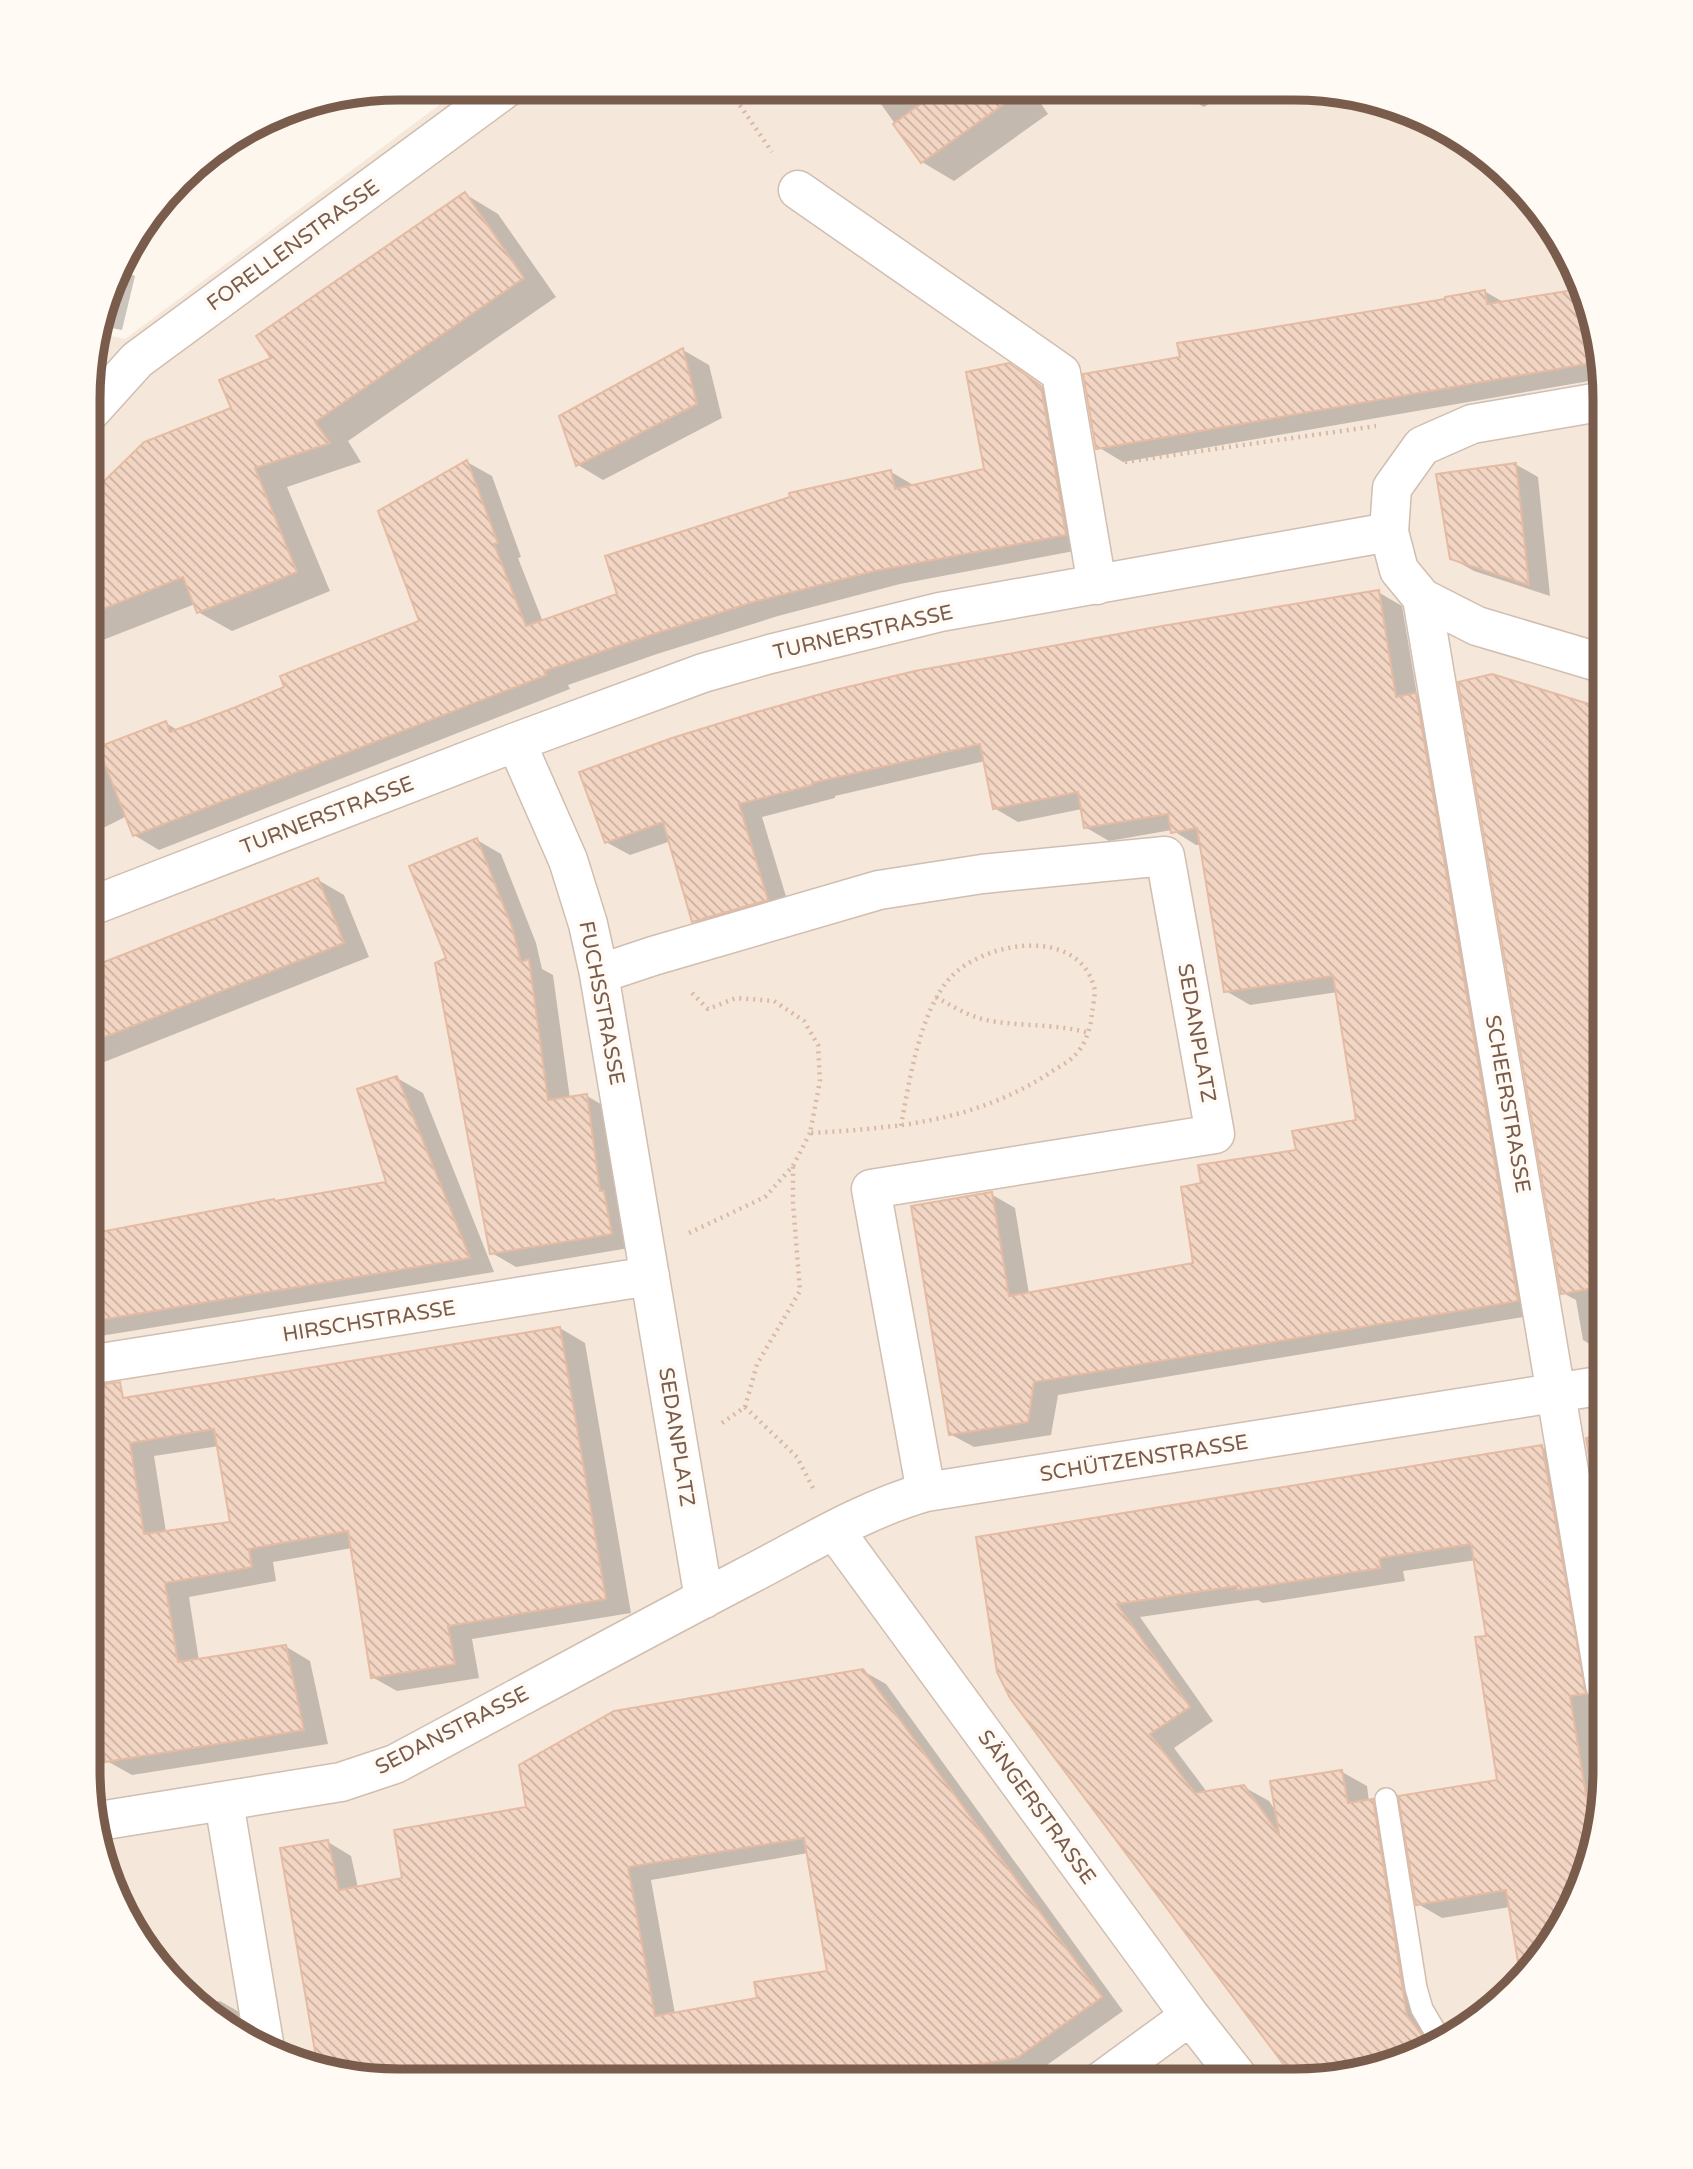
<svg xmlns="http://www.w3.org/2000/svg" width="1693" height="2169" font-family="'Varela Round',sans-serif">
<defs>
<pattern id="building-back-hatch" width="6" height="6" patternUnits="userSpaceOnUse" patternTransform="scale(1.75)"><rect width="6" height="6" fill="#f3d5c3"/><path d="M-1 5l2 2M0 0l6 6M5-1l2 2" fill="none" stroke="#cab0a1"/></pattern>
</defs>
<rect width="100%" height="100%" fill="#fdf6ec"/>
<!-- residential -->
<path fill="#f5e8da" d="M 462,88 L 1336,90 L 1413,111 L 1484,152 L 1573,261 L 1605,398 L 1605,1791 L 1589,1871 L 1553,1944 L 1500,2004 L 1432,2049 L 1295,2081 L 358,2079 L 225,2029 L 165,1976 L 120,1908 L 88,1771 L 90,357 L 99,333 L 125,339 Z"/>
<!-- shadow -->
<path fill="#0003" fill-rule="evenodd" d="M 841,89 L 855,89 L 849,93 Z
M 855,89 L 1031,89 L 1048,114 L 954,181 L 922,162 L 881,104 Z
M 1174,90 L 1254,90 L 1239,101 L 1225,93 L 1204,107 Z
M 465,194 L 498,214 L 556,297 L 348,441 L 361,462 L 287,487 L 330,591 L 232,631 L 198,612 L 195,604 L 90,645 L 90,559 L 101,555 L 90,527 L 90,511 L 94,509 L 90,498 L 145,443 L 233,409 L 274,359 Z
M 137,233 L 128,273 L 135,276 L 122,330 L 101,326 L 129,243 Z
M 1580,290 L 1601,379 L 1123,462 L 1098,447 L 1182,359 L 1484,291 L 1505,303 Z
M 683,350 L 709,365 L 722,418 L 603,480 L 578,465 Z
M 1009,365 L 1065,402 L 1090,548 L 900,584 L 778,616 L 657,654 L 568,685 L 570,689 L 159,850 L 134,835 L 127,816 L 89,835 L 89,752 L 166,723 L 179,731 L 286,688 L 421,622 L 467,462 L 492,476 L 521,557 L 518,558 L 543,622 L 619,595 L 891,472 L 915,486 L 986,470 Z
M 1515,464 L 1538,477 L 1550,596 L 1474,571 L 1451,558 Z
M 1378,592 L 1402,606 L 1417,695 L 1439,708 L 1541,1314 L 1058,1395 L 1051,1435 L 974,1447 L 950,1434 L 991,1194 L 1015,1208 L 1029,1294 L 1195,1264 L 1203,1185 L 1298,1152 L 1358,1122 L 1338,992 L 1250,1005 L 1226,991 L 1201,845 L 1196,845 L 1172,830 L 1109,841 L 1085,827 L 1082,809 L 1018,822 L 994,808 L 985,761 L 835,796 L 835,798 L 762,817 L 791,913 L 717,934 L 694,921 L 671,841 L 630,855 L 606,842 L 581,773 Z
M 1594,707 L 1605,710 L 1605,1353 L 1583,1340 L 1576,1300 L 1563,1293 Z
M 477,840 L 501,854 L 536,943 L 542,969 L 553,975 L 570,1099 L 587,1096 L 611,1110 L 635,1247 L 516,1267 L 492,1253 L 449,959 Z
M 318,880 L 344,895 L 369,957 L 89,1068 L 89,970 Z
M 397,1078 L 423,1093 L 494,1272 L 88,1338 L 89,1235 L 274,1201 L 277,1202 L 388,1184 Z
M 560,1328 L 585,1343 L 631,1613 L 472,1639 L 479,1678 L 397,1691 L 372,1677 L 352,1548 L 273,1562 L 276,1581 L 189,1597 L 199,1661 L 285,1646 L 310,1661 L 328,1744 L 132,1775 L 107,1761 L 88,1641 L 88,1404 ZM 219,1446 L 232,1523 L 166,1532 L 154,1456 Z
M 1542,1447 L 1567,1461 L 1605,1688 L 1605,1791 L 1589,1871 L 1510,1907 L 1442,1918 L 1418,1904 L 1499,1781 L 1488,1637 L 1476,1560 L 1403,1571 L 1405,1581 L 1263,1603 L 1258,1600 L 1140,1617 L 1213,1721 L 1174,1748 L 1207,1792 L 1244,1787 L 1269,1801 L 1277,1813 L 1342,1772 L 1367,1786 L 1369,1802 L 1373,1801 L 1397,1815 L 1431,2031 L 1441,2044 L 1432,2049 L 1297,2081 L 1012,1699 L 978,1539 Z
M 863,1671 L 886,1684 L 1123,2011 L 1040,2070 L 981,2081 L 358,2079 L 319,2064 L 282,1850 L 328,1842 L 351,1856 L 358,1888 L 404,1880 L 528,1809 ZM 808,1853 L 829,1972 L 759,1999 L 675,2014 L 651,1880 Z
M 220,2001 L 246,2016 L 249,2038 L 225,2029 L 198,2005 Z
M 1188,2076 L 1198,2081 L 1180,2081 Z"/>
<!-- building -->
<path fill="url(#building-back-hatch)" stroke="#e6bba3" stroke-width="2" fill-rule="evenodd" d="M 941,89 L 1025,89 L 921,163 L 893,124 Z
M 465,192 L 524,278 L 315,422 L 330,443 L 255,468 L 297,572 L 197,613 L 183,577 L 90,614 L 90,495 L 144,442 L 231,408 L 219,380 L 271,358 L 256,336 Z
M 1580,289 L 1597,362 L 1096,449 L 1083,374 L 1180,357 L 1177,343 L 1445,299 L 1445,297 L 1485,290 L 1487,304 Z
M 683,348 L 697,404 L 576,466 L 559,416 Z
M 1009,363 L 1041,386 L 1066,535 L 874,571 L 753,602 L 632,641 L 544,671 L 546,675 L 133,836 L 98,747 L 166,721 L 170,732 L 236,707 L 284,687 L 280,676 L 419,621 L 378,511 L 467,460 L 498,543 L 494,544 L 526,626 L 617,594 L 605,556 L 790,497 L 789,493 L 891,470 L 895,489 L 984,469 L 966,372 Z
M 1516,463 L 1529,585 L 1450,559 L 1436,474 Z
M 1379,590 L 1396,697 L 1416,693 L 1518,1301 L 1034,1382 L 1028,1422 L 949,1435 L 911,1206 L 992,1192 L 1009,1296 L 1193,1263 L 1181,1187 L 1201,1183 L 1198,1165 L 1296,1150 L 1292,1131 L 1356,1120 L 1333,976 L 1224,992 L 1197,828 L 1171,833 L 1168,814 L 1084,828 L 1078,792 L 993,809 L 980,744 L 812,783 L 812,785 L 739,804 L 768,900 L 692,922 L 663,822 L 605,843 L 579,772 L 672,738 L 753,713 L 835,690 L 915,671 L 1162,626 Z
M 1492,674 L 1605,709 L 1605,1286 L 1561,1294 L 1458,682 Z
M 477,838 L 512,927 L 521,962 L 529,959 L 548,1100 L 587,1094 L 600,1191 L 604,1191 L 612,1234 L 490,1254 L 435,963 L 446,958 L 409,866 Z
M 318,878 L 344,943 L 89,1043 L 89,968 Z
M 397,1076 L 470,1258 L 88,1322 L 89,1234 L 274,1199 L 275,1201 L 386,1182 L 357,1089 Z
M 560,1327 L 606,1599 L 448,1626 L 455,1664 L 371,1678 L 348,1531 L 249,1549 L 252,1567 L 165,1583 L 178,1662 L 286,1645 L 304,1730 L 105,1762 L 88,1653 L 88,1386 L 120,1382 L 123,1398 ZM 214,1429 L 230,1522 L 144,1534 L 130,1443 Z
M 1605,1435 L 1605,1553 L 1586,1438 Z
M 1542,1445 L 1586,1694 L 1570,1696 L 1594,1845 L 1589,1871 L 1553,1944 L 1521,1980 L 1506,1890 L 1416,1905 L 1398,1796 L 1497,1780 L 1475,1637 L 1486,1636 L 1471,1544 L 1379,1558 L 1381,1568 L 1237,1590 L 1237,1586 L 1117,1604 L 1190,1707 L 1150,1734 L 1195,1793 L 1244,1785 L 1279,1834 L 1270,1781 L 1342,1770 L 1348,1803 L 1373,1799 L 1407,2016 L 1422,2035 L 1394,2058 L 1296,2081 L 1010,1698 L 997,1672 L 976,1537 Z
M 863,1669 L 1102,1997 L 1032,2047 L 1017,2058 L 884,2080 L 358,2079 L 317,2063 L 280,1848 L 328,1840 L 339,1890 L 402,1878 L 394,1830 L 526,1807 L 519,1765 L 614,1711 ZM 804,1838 L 827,1971 L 754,1982 L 757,1998 L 655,2016 L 628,1867 Z"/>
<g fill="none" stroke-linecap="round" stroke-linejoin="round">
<defs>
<path id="service" d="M 1386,1799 L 1416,1988 L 1422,2009 L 1442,2043"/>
<path id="minor" d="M 798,190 L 1061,373 L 1097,585
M 90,412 L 137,360 L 506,88
M 1389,532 L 1399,570 L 1422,598 L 1605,1685
M 1422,598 L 1477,626 L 1605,664
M 516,742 L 568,860 L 588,924 L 599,974 L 704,1599
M 89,907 L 516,742 L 703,673 L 770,654 L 940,612 L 1389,532 L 1392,488 L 1422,446 L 1472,424 L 1605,401
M 599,974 L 653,956 L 879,890 L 982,874 L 1165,856 L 1215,1134 L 871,1189 L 926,1492
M 88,1365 L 650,1276
M 835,1531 L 1190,2016 L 1241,2081
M 224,1802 L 264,2043
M 99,1821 L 341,1782 L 395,1764 C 511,1702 626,1639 743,1578 C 802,1548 862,1510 926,1492 L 1605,1385
M 1101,2081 L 1190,2016"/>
</defs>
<!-- service casing -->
<use href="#service" stroke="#d1beb0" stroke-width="24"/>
<!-- minor casing -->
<use href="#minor" stroke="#d1beb0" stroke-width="41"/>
<!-- path -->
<path stroke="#d9b8a5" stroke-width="4.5" stroke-dasharray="2 5" stroke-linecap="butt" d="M 728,88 L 772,152
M 1125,462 L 1376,426
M 692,993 L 708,1009 L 736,998 L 774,1001 L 804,1021 L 818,1045 L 820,1081 L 810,1133 C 896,1128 973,1122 1048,1074 C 1056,1068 1068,1063 1074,1056 C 1085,1046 1091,1028 1092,1013 C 1093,1005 1096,994 1094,987 C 1078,926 985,941 951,977 C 920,1010 909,1082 901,1126
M 936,997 C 952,1006 968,1016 986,1020 C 1020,1027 1055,1023 1089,1033
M 689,1233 L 765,1197 L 793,1166 L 810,1133
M 745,1407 L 797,1457 L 813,1488
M 722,1423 L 745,1407 L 757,1364 L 800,1291 L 793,1203 L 793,1166"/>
<!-- service -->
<use href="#service" stroke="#fff" stroke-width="21"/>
<!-- minor -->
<use href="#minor" stroke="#fff" stroke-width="38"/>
</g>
<g text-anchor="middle" stroke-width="7" stroke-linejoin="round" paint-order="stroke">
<!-- street labels -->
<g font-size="21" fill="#7a5c4d" stroke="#fffaf3">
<text transform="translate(293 245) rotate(-36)" y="7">FORELLENSTRASSE</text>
<text transform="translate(863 632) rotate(-13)" y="7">TURNERSTRASSE</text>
<text transform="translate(327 815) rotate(-21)" y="7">TURNERSTRASSE</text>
<text transform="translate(602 1003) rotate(79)" y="7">FUCHSSTRASSE</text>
<text transform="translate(1197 1033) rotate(80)" y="7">SEDANPLATZ</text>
<text transform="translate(1508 1104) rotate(80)" y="7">SCHEERSTRASSE</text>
<text transform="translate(369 1321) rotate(-9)" y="7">HIRSCHSTRASSE</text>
<text transform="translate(677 1437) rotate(81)" y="7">SEDANPLATZ</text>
<text transform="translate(1144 1458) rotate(-9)" y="7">SCHÜTZENSTRASSE</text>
<text transform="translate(452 1730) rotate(-27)" y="7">SEDANSTRASSE</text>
<text transform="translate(1037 1807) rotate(54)" y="7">SÄNGERSTRASSE</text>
</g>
</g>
<!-- crop -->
<path d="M0 0H1693V2169H0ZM399 100H1294A299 299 0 0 1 1593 399V1770A299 299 0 0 1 1294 2069H399A299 299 0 0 1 100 1770V399A299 299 0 0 1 399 100Z" fill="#fffaf3" fill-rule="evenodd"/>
<path fill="none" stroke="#7a5c4d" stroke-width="9" d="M399 100H1294A299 299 0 0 1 1593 399V1770A299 299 0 0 1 1294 2069H399A299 299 0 0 1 100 1770V399A299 299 0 0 1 399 100Z"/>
</svg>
